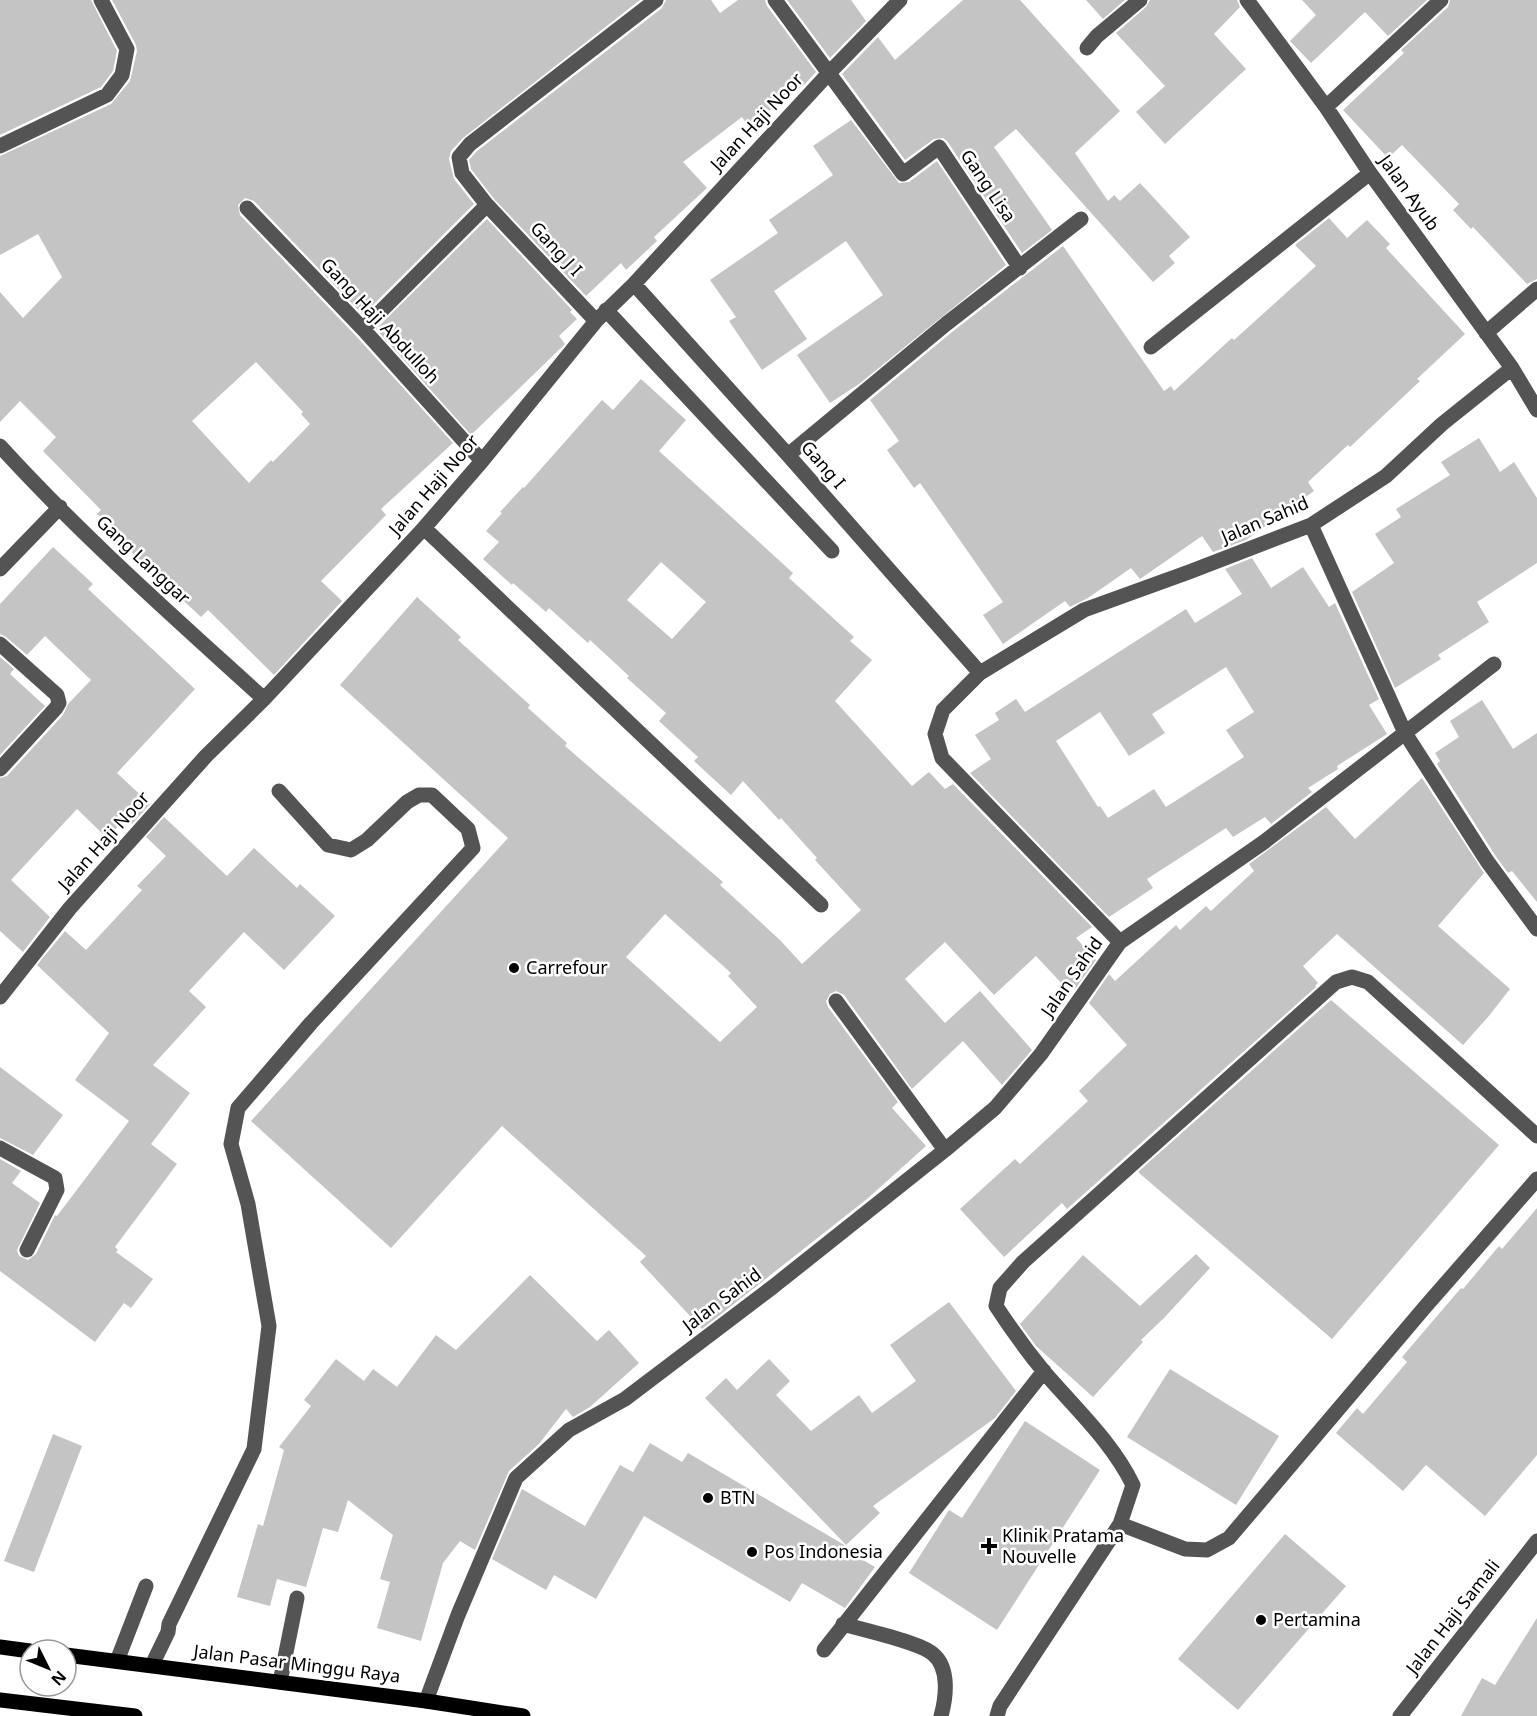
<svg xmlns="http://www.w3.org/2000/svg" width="1537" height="1716" font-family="'Noto Sans',sans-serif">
<rect width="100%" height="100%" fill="#fff"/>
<!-- building -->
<path fill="#c4c4c4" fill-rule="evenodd" d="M 0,0 L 91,0 L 117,51 L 113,71 L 101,87 L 0,135 Z
M 112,0 L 640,0 L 463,138 L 451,151 L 449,159 L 454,179 L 474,204 L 363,315 L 254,201 L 245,198 L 238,205 L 240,215 L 356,336 L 453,443 L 381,509 L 386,515 L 321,581 L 342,601 L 274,675 L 208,610 L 201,617 L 125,546 L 127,544 L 97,514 L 101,510 L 43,451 L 56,437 L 20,401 L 0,422 L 0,292 L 23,318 L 62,277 L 38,234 L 0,255 L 0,156 L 111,104 L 130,81 L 137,51 L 136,45 ZM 256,362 L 303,412 L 301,414 L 310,424 L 273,462 L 271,460 L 249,483 L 192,421 Z
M 666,0 L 711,0 L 720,13 L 738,0 L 765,0 L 767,6 L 816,72 L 805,84 L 748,126 L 742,117 L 683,162 L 707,188 L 654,237 L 657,241 L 626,270 L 621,263 L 586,296 L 494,199 L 471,169 L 469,160 L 477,151 L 662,8 Z
M 787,0 L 851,0 L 866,21 L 830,58 Z
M 963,0 L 1020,0 L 1120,111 L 1075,153 L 1108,201 L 1114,195 L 1120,201 L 1140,183 L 1190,237 L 1169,256 L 1175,263 L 1153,282 L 1016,129 L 994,147 L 1052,230 L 1022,253 L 947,141 L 943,138 L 934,139 L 905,160 L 842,74 L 878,37 L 895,60 Z
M 1086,0 L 1125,0 L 1103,19 Z
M 1150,0 L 1237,0 L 1240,7 L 1214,34 L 1246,69 L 1165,144 L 1136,112 L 1165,86 L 1116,33 L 1146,7 Z
M 1302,0 L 1427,0 L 1388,36 L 1365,12 L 1311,63 L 1290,41 L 1316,15 Z
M 1450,0 L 1537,0 L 1537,279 L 1527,284 L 1473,227 L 1471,229 L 1453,210 L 1459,204 L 1402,145 L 1388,158 L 1343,110 L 1404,53 L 1401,50 L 1448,7 Z
M 851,120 L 899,183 L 909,182 L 937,161 L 1006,265 L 859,384 L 830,403 L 797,355 L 883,295 L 846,241 L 774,291 L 807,339 L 762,370 L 729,321 L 736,317 L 710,280 L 778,233 L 769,220 L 833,175 L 813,146 Z
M 1329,218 L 1347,238 L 1367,220 L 1390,244 L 1386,248 L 1465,334 L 1417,379 L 1420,381 L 1350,447 L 1348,445 L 1308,482 L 1314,491 L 1246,540 L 1213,552 L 1202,536 L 1140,579 L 1131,568 L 1088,598 L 1070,607 L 1065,601 L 1003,644 L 983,615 L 1003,602 L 920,483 L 914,488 L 887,450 L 899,441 L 870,400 L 952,332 L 1063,246 L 1164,391 L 1171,386 L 1174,391 L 1232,338 L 1234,340 L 1316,266 L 1295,245 Z
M 487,219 L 572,310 L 570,312 L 577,319 L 559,336 L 565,344 L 471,435 L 376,329 Z
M 641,379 L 686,420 L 659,451 L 793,573 L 789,578 L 854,637 L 850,641 L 872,660 L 835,701 L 912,786 L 929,772 L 945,789 L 953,784 L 1092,927 L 1076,938 L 1096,960 L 1075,989 L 1069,981 L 1064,986 L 1036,956 L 994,995 L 945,942 L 905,979 L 945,1023 L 980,991 L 1032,1050 L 1002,1085 L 963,1041 L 912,1089 L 844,995 L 836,991 L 830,994 L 826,1001 L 828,1007 L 898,1102 L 892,1108 L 926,1146 L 867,1199 L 702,1329 L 640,1262 L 646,1256 L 502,1126 L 391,1248 L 251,1121 L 508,838 L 340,685 L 417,597 L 461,637 L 458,640 L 530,705 L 528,708 L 567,743 L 565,746 L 723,882 L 720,885 L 780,940 L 802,964 L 861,910 L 815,860 L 817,858 L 781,818 L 779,820 L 743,781 L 731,795 L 694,761 L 698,757 L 659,721 L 666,713 L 627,678 L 629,676 L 590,640 L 588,643 L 549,608 L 546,612 L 513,583 L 512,585 L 483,559 L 499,542 L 486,531 L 502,513 L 500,512 L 523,487 L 524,488 L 602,400 L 613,410 ZM 661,562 L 706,602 L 672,639 L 627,600 ZM 665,914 L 731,973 L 728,976 L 757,1007 L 720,1042 L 626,957 Z
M 1479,438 L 1500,472 L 1514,462 L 1537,498 L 1537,563 L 1477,602 L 1489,622 L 1438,655 L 1441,659 L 1395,688 L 1352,592 L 1394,563 L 1375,534 L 1401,517 L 1396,509 L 1450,475 L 1441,462 Z
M 53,547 L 93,584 L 88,589 L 195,689 L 117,773 L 150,804 L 132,824 L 126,818 L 107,838 L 77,809 L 11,880 L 50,917 L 23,952 L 0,931 L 0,778 L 7,776 L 63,715 L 68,704 L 91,680 L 45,636 L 27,655 L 6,637 L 0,634 L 0,604 Z
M 1252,558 L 1271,588 L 1303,567 L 1329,607 L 1335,603 L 1379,699 L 1369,705 L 1387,734 L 1337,766 L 1338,769 L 1308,788 L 1312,792 L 1271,824 L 1265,817 L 1233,837 L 1226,828 L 1147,879 L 1153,888 L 1109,917 L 970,773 L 991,759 L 975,735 L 999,720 L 995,713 L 1016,699 L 1025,712 L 1186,609 L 1195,623 L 1242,594 L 1225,569 ZM 1226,667 L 1254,712 L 1226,730 L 1244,757 L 1166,807 L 1154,789 L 1108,818 L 1100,806 L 1098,807 L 1056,741 L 1100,712 L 1129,756 L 1165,733 L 1152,714 Z
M 0,657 L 14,669 L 10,674 L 45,706 L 0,755 Z
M 1482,700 L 1513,749 L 1537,733 L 1537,902 L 1512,871 L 1508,873 L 1495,855 L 1437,764 L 1440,761 L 1435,753 L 1459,737 L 1450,721 Z
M 1422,778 L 1484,873 L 1438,926 L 1510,989 L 1488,1017 L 1463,1045 L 1337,934 L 1303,966 L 1318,983 L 1315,986 L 1316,987 L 1067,1209 L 1062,1203 L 1004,1257 L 960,1209 L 1015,1159 L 1020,1164 L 1088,1101 L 1079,1091 L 1127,1045 L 1089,1003 L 1109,974 L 1115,981 L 1176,925 L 1180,930 L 1206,906 L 1211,911 L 1254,871 L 1249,864 L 1326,807 L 1355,839 Z
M 164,817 L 227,876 L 254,848 L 297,888 L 300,884 L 335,916 L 284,970 L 244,932 L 189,991 L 206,1007 L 153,1065 L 190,1093 L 151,1144 L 177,1164 L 115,1247 L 118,1250 L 116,1252 L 153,1279 L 131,1308 L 124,1303 L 95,1342 L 0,1271 L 0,1159 L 21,1171 L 12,1183 L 40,1203 L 17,1250 L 19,1256 L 28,1260 L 36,1254 L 55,1215 L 57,1216 L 129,1121 L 75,1080 L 109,1033 L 37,965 L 65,931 L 86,950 L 142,890 L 137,886 L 166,856 L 146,837 Z
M 1331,1000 L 1499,1145 L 1332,1339 L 1138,1172 Z
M 0,1067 L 63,1115 L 33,1155 L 0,1138 Z
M 1537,1208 L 1537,1455 L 1485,1516 L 1426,1465 L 1403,1491 L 1336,1433 L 1357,1408 L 1363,1414 L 1407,1362 L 1402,1357 L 1461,1288 L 1463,1289 L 1499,1246 L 1502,1249 Z
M 1196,1254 L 1210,1268 L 1164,1318 L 1141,1340 L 1143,1342 L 1093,1397 L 1036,1346 L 1020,1324 L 1083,1255 L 1140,1306 Z
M 530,1275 L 597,1341 L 609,1330 L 639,1363 L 590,1407 L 573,1417 L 566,1409 L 539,1444 L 509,1471 L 475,1550 L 460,1541 L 443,1563 L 421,1641 L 377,1628 L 390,1582 L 380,1579 L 393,1535 L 348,1500 L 338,1532 L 323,1528 L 306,1587 L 277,1579 L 270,1606 L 237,1597 L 258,1524 L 263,1526 L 284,1450 L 279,1447 L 311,1406 L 304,1400 L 336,1359 L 364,1381 L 373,1369 L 397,1387 L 436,1335 L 456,1350 Z
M 949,1302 L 1016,1391 L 995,1418 L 873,1506 L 880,1513 L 846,1545 L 705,1398 L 726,1378 L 737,1390 L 769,1359 L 790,1381 L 776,1395 L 811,1431 L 859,1395 L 872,1413 L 916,1381 L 890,1345 Z
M 1170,1369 L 1279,1436 L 1236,1505 L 1127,1437 Z
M 1025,1421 L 1100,1470 L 997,1630 L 909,1573 L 949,1510 L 962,1518 Z
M 53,1434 L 82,1446 L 34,1572 L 4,1561 Z
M 650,1443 L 682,1462 L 688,1453 L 846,1546 L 843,1548 L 875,1567 L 845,1608 L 802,1583 L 790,1602 L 644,1516 L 596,1599 L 554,1575 L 546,1590 L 492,1559 L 522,1489 L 585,1526 L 620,1465 L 633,1472 Z
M 1285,1534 L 1346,1586 L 1238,1710 L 1178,1659 Z
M 1537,1618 L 1537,1716 L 1461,1716 L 1482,1678 L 1495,1685 Z"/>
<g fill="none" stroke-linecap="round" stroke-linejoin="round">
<!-- minor -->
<path stroke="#545454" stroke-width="15" d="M 775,0 L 903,174 L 939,147 L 1020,268
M 1247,0 L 1326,107 L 1370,173 L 1512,368 L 1537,410
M 1087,48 L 1097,36 L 1140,0
M 1326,107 L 1441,0
M 0,146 L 107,95 L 122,75 L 127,49 L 101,0
M 247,208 L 363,329 L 482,461
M 634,284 L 788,455 L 980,673
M 606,310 L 832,551
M 596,321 L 487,205 L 462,173 L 459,157 L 470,144 L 656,0
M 363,329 L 487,205
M 1486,333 L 1537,289
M 1151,347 L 1370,173
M 0,446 C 82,536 174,617 264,699
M 788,455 L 946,324 L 1081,219
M 1311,525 L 1405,733 L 1487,861 L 1537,929
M 424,528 L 821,905
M 0,569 L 60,507
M 0,644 L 57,695 L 59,703 L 56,708 L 0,769
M 1120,942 L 1264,842 L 1494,664
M 0,997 L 70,908 L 206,756 L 264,699 L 424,528 L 482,461 L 596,321 L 634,284 L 829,73 L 900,0
M 836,1001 L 945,1150
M 0,1148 L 55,1178 L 57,1190 L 27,1250
M 1120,1524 L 1133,1485 C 1112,1442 1076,1409 1045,1373 C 1027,1351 1011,1329 996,1306 L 1000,1288 L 1023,1262 L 1336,982 L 1352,977 L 1368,982 L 1537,1136
M 843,1624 C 863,1630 920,1642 933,1654 C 950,1668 946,1698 941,1716
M 824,1650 L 1044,1371
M 117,1661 L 146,1586
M 152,1665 L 168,1632 L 169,1624 L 254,1449 L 269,1326 L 248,1204 L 231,1144 L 238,1108 L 311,1023 L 473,848 L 468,829 L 432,795 L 419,795 L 407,802 L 367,840 L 351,850 L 328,845 L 279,791
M 280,1682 L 297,1598
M 426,1701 L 458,1615 L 516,1478 L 569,1430 L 625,1399 L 774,1286 L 945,1150 L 995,1108 L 1041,1054 L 1120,942 L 942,758 L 935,734 L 943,710 L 980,673 L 1084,610 L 1189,572 L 1311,525 L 1386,476 L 1442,424 L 1512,368
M 997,1716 L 1000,1706 L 1120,1524 L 1185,1549 L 1207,1550 L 1229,1538 L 1425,1307 L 1537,1179
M 1400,1716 L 1537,1541"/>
<!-- major -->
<path stroke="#000" stroke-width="15" d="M 0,1647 L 30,1651
M 66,1655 L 426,1701 L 523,1716
M 0,1700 L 135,1716"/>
</g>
<!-- markers -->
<g fill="#000" stroke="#fff" stroke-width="2">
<circle cx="514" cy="968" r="6"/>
<circle cx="708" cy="1498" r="6"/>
<path d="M986 1537h6v6h6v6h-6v6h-6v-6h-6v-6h6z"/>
<circle cx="752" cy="1552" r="6"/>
<circle cx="1261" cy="1620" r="6"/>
</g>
<g text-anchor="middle" stroke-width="5" stroke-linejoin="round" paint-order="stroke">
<!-- street labels -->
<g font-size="18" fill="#000" stroke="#fff">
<text transform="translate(757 122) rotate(-47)" y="6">Jalan Haji Noor</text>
<text transform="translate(988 186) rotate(56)" y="6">Gang Lisa</text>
<text transform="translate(1409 193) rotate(54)" y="6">Jalan Ayub</text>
<text transform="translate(556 249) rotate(47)" y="6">Gang J I</text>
<text transform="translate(380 321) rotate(47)" y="6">Gang Haji Abdulloh</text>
<text transform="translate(823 465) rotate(49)" y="6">Gang I</text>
<text transform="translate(434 485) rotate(-49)" y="6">Jalan Haji Noor</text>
<text transform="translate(1265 520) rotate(-23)" y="6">Jalan Sahid</text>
<text transform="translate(143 560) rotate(43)" y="6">Gang Langgar</text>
<text transform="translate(104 841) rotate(-48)" y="6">Jalan Haji Noor</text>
<text transform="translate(1072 977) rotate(-55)" y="6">Jalan Sahid</text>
<text transform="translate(722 1300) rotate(-37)" y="6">Jalan Sahid</text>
<text transform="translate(1453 1617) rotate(-52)" y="6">Jalan Haji Samali</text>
<text transform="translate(297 1664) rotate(7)" y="6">Jalan Pasar Minggu Raya</text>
</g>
<!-- poi labels -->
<g font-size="18" fill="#000" stroke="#fff" text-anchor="start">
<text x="526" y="974">Carrefour</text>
<text x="720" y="1504">BTN</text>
<text x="1002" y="1542">Klinik Pratama<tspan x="1002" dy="21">Nouvelle</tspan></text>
<text x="764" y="1558">Pos Indonesia</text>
<text x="1273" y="1626">Pertamina</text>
</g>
</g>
<!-- north arrow -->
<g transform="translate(48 1668) rotate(133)"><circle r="28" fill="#ffffff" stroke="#999999" stroke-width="1.5"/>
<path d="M0-4.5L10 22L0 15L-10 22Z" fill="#000000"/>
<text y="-9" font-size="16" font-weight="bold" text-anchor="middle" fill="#000000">N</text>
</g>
</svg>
